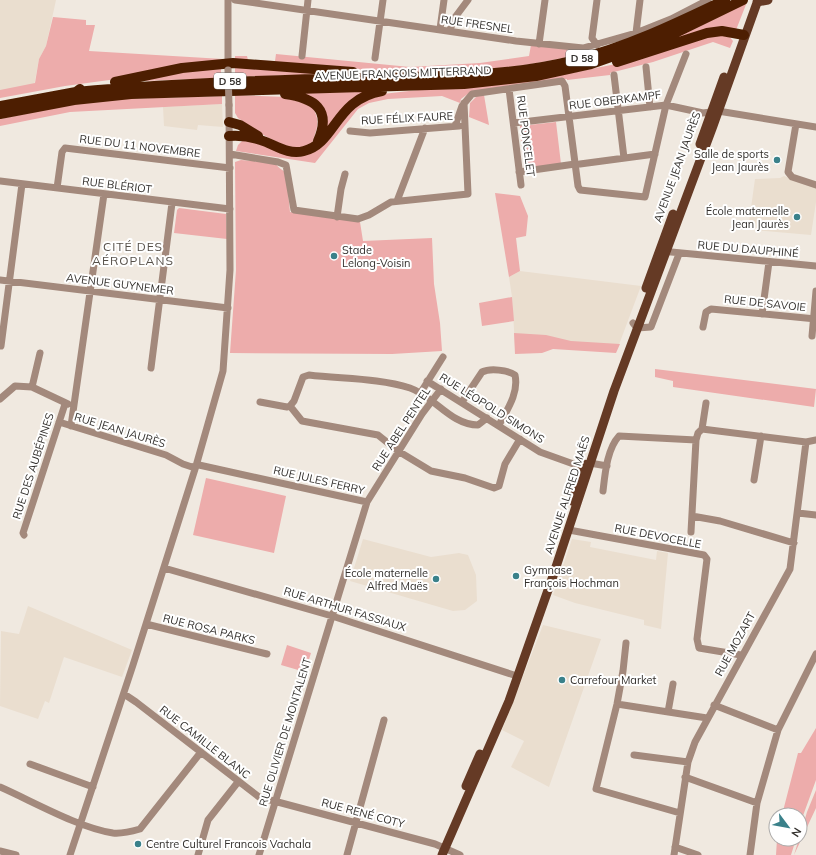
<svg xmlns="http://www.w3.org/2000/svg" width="816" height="855" font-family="Mulish,sans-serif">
<rect width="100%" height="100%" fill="#f0e9e0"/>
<!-- built -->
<path fill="#eadecf" d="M 0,0 L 56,0 L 46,46 L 39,59 L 34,86 L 0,95 Z
M 222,104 L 223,127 L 198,125 L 197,130 L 164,126 L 163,107 Z
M 784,176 L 816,188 L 816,202 L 811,235 L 753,230 L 749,222 L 755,179 L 780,178 Z
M 520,271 L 641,286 L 617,350 L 515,346 L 512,297 L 509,277 Z
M 363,539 L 431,557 L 459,553 L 468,555 L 476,575 L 477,601 L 465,610 L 453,611 L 350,581 Z
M 572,539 L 591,542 L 590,547 L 656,560 L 657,551 L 668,553 L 661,629 L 644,625 L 644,620 L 575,603 L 553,595 Z
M 28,606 L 132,650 L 122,677 L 64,657 L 49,703 L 45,701 L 38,719 L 0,706 L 1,631 L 19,634 Z
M 543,625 L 601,639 L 549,787 L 511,767 L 524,741 L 502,730 Z"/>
<!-- green -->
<path fill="#edacab" d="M 747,2 L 736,30 L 657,44 Z
M 53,17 L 86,20 L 86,25 L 95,25 L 89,51 L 223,59 L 124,78 L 65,86 L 0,98 L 0,90 L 35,83 L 39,59 L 46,46 Z
M 728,35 L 733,41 L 730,48 L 713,42 L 653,62 L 610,73 L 610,75 L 567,80 L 567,79 L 469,93 L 461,99 L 460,103 L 442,96 L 388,99 L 369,103 L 358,109 L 315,163 L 236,151 L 238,145 L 244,139 L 300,157 L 314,151 L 344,115 L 374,95 L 576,72 L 631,61 L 707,36 Z
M 531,45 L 582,50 L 582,53 C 469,84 351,70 235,59 L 235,56 L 247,56 L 248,60 L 275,61 L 276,54 L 410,67 L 480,63 L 529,56 Z
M 235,67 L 331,74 L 235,77 Z
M 221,69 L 221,78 L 143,81 L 184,70 Z
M 364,91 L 364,93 L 325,131 L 324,124 L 305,95 L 306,92 Z
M 235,95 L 285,97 L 312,106 C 318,117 319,122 315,134 C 314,138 313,143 310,145 C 295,159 251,127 238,118 L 235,113 Z
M 484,95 L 489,125 L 469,117 L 470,103 L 477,96 Z
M 222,96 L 222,104 L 70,112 L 0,126 L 0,119 L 73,104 L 119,99 Z
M 556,122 L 561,164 L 524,168 L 520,126 Z
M 241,160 L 275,163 C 278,168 282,169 286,173 L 290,212 L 360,222 L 363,241 L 432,238 L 434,284 L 440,323 L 442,351 L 392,354 L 230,353 L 236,270 L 235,162 Z
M 495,193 L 520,196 L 528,216 L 526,236 L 516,238 L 520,271 L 509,277 Z
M 179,208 L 226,214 L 227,239 L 174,233 L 177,210 Z
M 512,297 L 514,321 L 482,326 L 479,303 Z
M 514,333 L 546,335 L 571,341 L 620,344 L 616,353 L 553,349 L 542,353 L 515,354 Z
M 655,369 L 816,389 L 814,407 L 673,387 L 673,381 L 655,377 Z
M 206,478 L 286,496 L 274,553 L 193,535 Z
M 287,645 L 311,653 L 305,672 L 281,665 Z
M 816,728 L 816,780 L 800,824 L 800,815 L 782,815 L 798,753 L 801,753 Z
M 816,790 L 816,808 L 794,855 L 807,812 Z
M 777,839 L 796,839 L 791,855 L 776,855 Z"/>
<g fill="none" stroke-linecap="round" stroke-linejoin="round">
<!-- minor -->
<path stroke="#a3897c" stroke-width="7" d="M 228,0 L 228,68
M 235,0 L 516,41 L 583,48 L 636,33 L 671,19 L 708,0
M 440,29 L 444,0
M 450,31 L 453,20 L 468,0
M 636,33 L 640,0
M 539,44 L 545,0
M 597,45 L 592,38 L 597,0
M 302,56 L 308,0
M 375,58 L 383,0
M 646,67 L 650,107
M 614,75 L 624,158
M 509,89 L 521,185
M 514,123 L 666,105 L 703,113 L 718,111 L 816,127
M 796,124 L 788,172 L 792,177 L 816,185
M 455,126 L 462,106 L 472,94 L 562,81 L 565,86 L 578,186 L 580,190 L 645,197 L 666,105 L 686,54
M 350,131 L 370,133 L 459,126
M 230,154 L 278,162 L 286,165 L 294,210 L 358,219 L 369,215 L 391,202 L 468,194 L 464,103
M 580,164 L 655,154
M 519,172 L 575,164
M 0,181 L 230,209
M 57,188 L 62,152 L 65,148 L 230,168
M 397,201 L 425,128
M 337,217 L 341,189 L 345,174
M 661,251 L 816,266
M 0,280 L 228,308
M 762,314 L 769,262
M 633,323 L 637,328 L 651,327 L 679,254
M 703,327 L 706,312 L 711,309 L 816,319
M 812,336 L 816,291
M 1,346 L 22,184
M 40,353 L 32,387 L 68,404
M 151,368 L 172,203
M 427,381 L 540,452 L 579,466 L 590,463 L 607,466
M 421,392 L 443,357
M 0,399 L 15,386 L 32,387
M 260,402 L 287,407 L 290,406
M 462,402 L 482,372 C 490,368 508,370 515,375 C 519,393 507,410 499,425
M 290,406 L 302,421 L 378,435 L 398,451 L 431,471 L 465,478 L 494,488 L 499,486 L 505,464 L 520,439
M 290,406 L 294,401 L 303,377 L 309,375 C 341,379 379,378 410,388 C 434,396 451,425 478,425 L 487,418
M 59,422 L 166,455 L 183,464 L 192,467 L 199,465 L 367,502
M 71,426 L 104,194
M 702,429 L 806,442 L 816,440
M 754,480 L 761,436
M 603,491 C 605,474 607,449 619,436 L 696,440
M 798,513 L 816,515
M 692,516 L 720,521 L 794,543
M 569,530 L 704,555 L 707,559 L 697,639 L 699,648 L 741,655
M 691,532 L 696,440 L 698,433 L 702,429 L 706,403
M 24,535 L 23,533 L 65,404
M 164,568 L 332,616 L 517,676
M 146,624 L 267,654
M 626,643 L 623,671 L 617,704 L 596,789 L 680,813
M 124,694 L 136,702 L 259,797 L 435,844 L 460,855
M 617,704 L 707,718
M 714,705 L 778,730
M 668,712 L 673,684
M 634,755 L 688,762
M 30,764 L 93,787
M 685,777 L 757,803
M 0,787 C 32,801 79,828 113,833 C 122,834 133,831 140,829 L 201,752
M 675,847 L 698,855
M 0,851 L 16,855
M 70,855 L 133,665 L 196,466 L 223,371 L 230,270 L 229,105
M 198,855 L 208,820 L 238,782
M 259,855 L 367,502 L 422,414 L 441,389
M 347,855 L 384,720
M 674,855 L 688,762 L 695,742 L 790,569 L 806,442
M 750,855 L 757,803 L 778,730 L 816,654"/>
<!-- major -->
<path stroke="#653a25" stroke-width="9" d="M 757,2 L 768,0
M 700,144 L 724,77
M 646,288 L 673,214
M 572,501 L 584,464
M 466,786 L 480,754
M 442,855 L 509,701 L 553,576 L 614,391 L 713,126 L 758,0"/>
<!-- highway -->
<path stroke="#4d1e01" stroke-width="10" d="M 617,62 L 707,33 L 722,31 L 744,35
M 115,82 L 182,68 L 233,63 L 353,72
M 76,92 C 170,83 264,80 359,78 C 430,76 501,78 571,61 C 625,48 675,24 725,0
M 285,94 C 314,98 332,109 318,141
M 0,106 L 76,92 L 80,89
M 0,114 L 74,100 L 131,94 L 464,84 L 536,76 L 591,64 L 648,44 L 669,36 L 743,0
M 229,122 L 240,125 L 258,136
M 229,136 C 242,135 254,137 266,142 C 278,147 290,155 304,151 C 336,143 335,99 382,91"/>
<!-- minor-bridge -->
<path stroke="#a3897c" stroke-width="7" d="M 228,70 L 229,105"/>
</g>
<!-- markers -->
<g fill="#3a818a" stroke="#fff" stroke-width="1.5">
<circle cx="777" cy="160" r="4"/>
<circle cx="797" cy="217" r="4"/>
<circle cx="334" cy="256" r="4"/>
<circle cx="516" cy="576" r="4"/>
<circle cx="436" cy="579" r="4"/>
<circle cx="562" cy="680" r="4"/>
<circle cx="138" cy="844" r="4"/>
</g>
<g text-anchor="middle" stroke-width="4" stroke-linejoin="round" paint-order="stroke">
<!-- shield labels -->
<g fill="#fff" stroke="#706e6c" stroke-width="1">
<rect x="566" y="50" width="32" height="16" rx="3"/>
<rect x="214" y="73" width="32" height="16" rx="3"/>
</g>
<g font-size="10" font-weight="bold" fill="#33302d">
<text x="582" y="62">D 58</text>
<text x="230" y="85">D 58</text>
</g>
<!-- street labels -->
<g font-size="11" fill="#33302d" stroke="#fff">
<text transform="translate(477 24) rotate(8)" y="4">RUE FRESNEL</text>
<text transform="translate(403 73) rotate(-2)" y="4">AVENUE FRANÇOIS MITTERRAND</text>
<text transform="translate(615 100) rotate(-7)" y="4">RUE OBERKAMPF</text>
<text transform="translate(407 118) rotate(-3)" y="4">RUE FÉLIX FAURE</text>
<text transform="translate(526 136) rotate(83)" y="4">RUE PONCELET</text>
<text transform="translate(140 146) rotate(7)" y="4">RUE DU 11 NOVEMBRE</text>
<text transform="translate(677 167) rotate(-70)" y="4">AVENUE JEAN JAURÈS</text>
<text transform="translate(117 185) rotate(7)" y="4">RUE BLÉRIOT</text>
<text transform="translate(748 249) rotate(5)" y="4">RUE DU DAUPHINÉ</text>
<text transform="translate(120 284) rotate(7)" y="4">AVENUE GUYNEMER</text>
<text transform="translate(765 303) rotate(6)" y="4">RUE DE SAVOIE</text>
<text transform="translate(492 408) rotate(32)" y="4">RUE LÉOPOLD SIMONS</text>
<text transform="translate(401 429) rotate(-57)" y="4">RUE ABEL PENTEL</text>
<text transform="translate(120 430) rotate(17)" y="4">RUE JEAN JAURÈS</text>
<text transform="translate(33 466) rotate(-72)" y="4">RUE DES AUBÉPINES</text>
<text transform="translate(319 480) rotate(13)" y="4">RUE JULES FERRY</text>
<text transform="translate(567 495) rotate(-72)" y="4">AVENUE ALFRED MAËS</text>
<text transform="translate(658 536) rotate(11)" y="4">RUE DEVOCELLE</text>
<text transform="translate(345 609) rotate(17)" y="4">RUE ARTHUR FASSIAUX</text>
<text transform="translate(209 629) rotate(14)" y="4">RUE ROSA PARKS</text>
<text transform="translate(735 644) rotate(-61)" y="4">RUE MOZART</text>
<text transform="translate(285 732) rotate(-73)" y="4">RUE OLIVIER DE MONTALENT</text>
<text transform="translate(205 742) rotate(38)" y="4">RUE CAMILLE BLANC</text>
<text transform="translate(363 813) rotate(15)" y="4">RUE RENÉ COTY</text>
</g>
<!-- poi labels -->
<g font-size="11" fill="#33302d" stroke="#fff" text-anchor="start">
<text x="769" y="158" text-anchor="end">Salle de sports<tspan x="769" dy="13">Jean Jaurès</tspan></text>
<text x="789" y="215" text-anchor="end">École maternelle<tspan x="789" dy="13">Jean Jaurès</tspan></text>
<text x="342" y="254">Stade<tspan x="342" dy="13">Lelong-Voisin</tspan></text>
<text x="524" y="574">Gymnase<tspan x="524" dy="13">François Hochman</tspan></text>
<text x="428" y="577" text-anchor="end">École maternelle<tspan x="428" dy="13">Alfred Maës</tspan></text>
<text x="570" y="684">Carrefour Market</text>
<text x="146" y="848">Centre Culturel Francois Vachala</text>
</g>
<!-- neighbourhood labels -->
<g font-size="12" letter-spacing="1" fill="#554f48" stroke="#fff">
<text x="133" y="251">CITÉ DES<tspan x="133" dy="14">AÉROPLANS</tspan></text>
</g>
</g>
<!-- north arrow -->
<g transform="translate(788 827) rotate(122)"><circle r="19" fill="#ffffff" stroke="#adacab"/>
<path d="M0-3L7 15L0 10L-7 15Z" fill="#3a818a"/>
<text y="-6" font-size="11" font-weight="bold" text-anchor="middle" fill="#33302d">N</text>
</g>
</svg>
